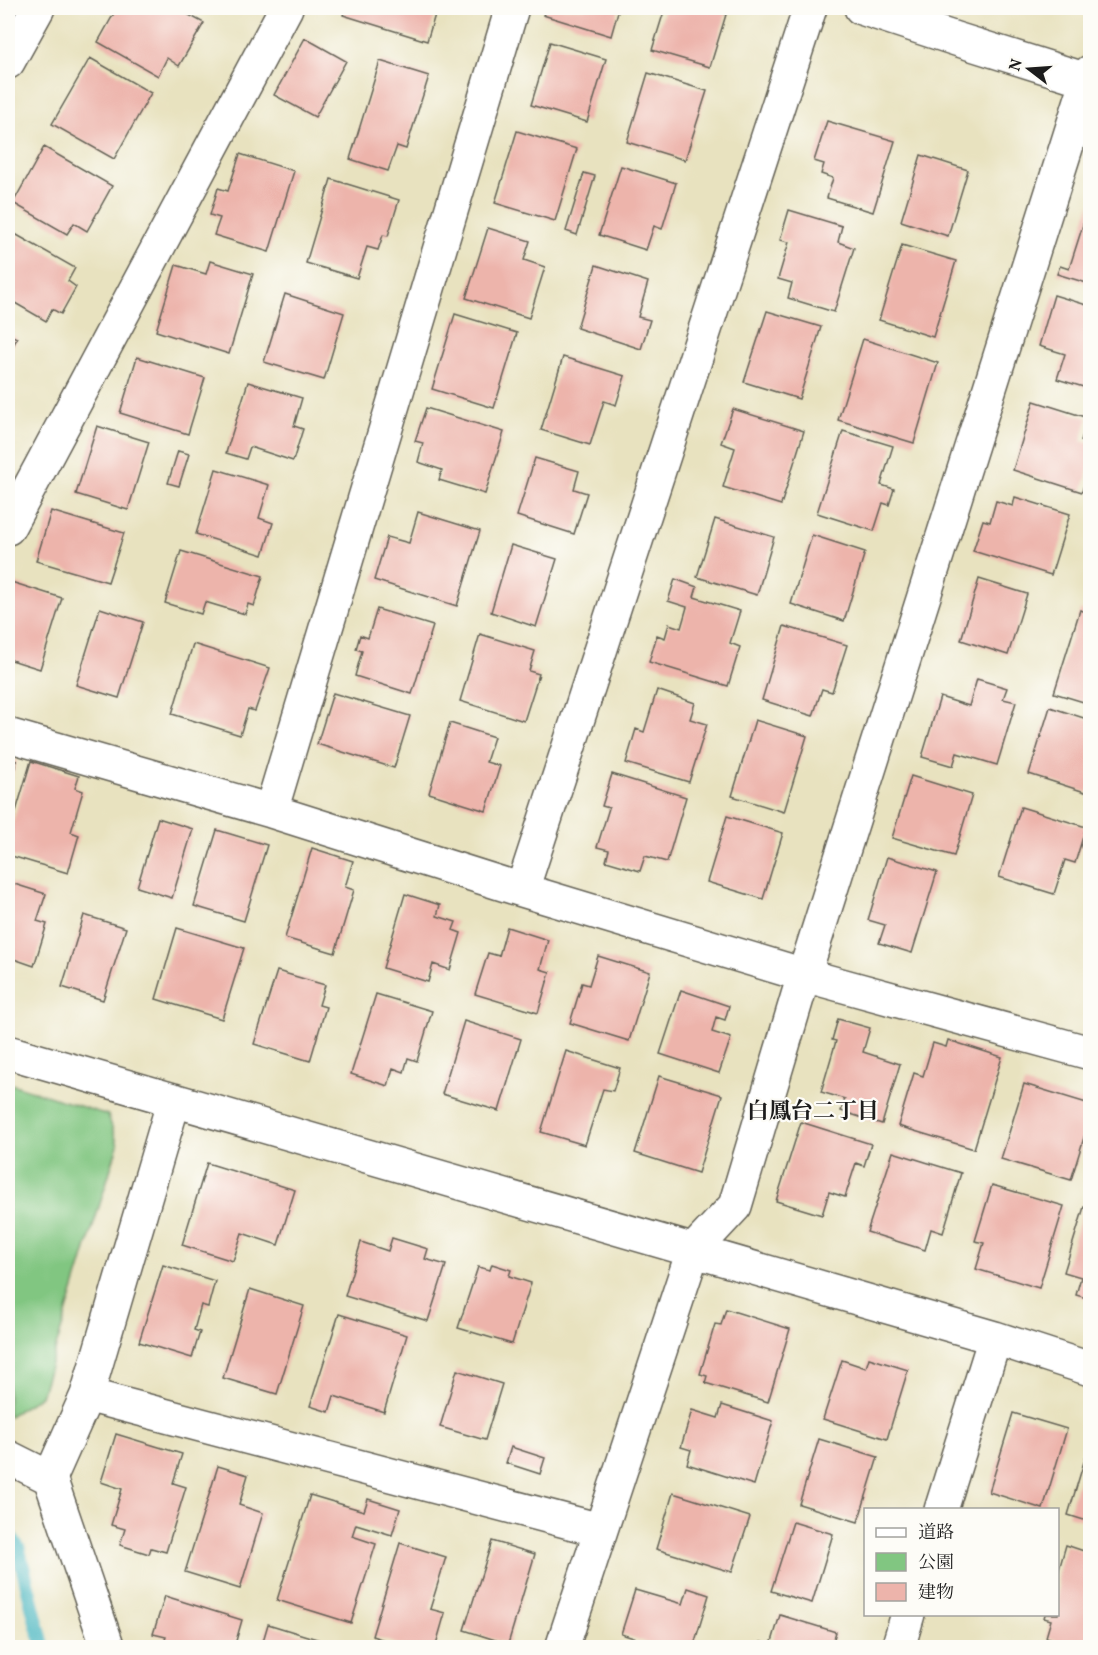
<svg xmlns="http://www.w3.org/2000/svg" width="1098" height="1655" font-family="Vollkorn,'Noto Serif JP',serif">
<rect width="100%" height="100%" fill="#fdfcf7"/>
<filter id="ink" filterUnits="userSpaceOnUse"><feTurbulence type="fractalNoise" baseFrequency=".0167" numOctaves="2"/><feDisplacementMap in="SourceGraphic" scale="12" xChannelSelector="R" yChannelSelector="G"/><feConvolveMatrix kernelMatrix="1 2 1 2 8 2 1 2 1" color-interpolation-filters="sRGB"/></filter>
<filter id="wash" filterUnits="userSpaceOnUse"><feTurbulence type="fractalNoise" baseFrequency=".008" numOctaves="4" result="noise"/><feDisplacementMap in="SourceGraphic" scale="24" xChannelSelector="R" yChannelSelector="G"/><feGaussianBlur stdDeviation="1.35" result="paint"/><feColorMatrix in="noise" values="0 0 0 0 0 0 0 0 0 0 0 0 0 0 0 0 0 1.4 0 .05"/><feComposite in="paint" operator="in"/></filter>
<g filter="url(#wash)">
<rect width="100%" height="100%" fill="#e8e2bf"/>
<!-- park -->
<path fill="#81c681" stroke="#4e714e" stroke-width="1.5" d="M 8,1083 L 108,1115 L 118,1145 L 41,1396 L 8,1417 Z"/>
<g fill="none" stroke-linecap="round" stroke-linejoin="round">
<!-- stream -->
<path stroke="#46b5c0" stroke-width="15" d="M 8,1534 L 18,1548 L 43,1648"/>
</g>
<g id="blocks">
<!-- building -->
<path fill="#edb4ab" d="M 117,8 L 176,8 L 204,23 L 179,66 L 167,58 L 158,76 L 98,42 Z
M 345,8 L 437,8 L 427,41 L 343,15 Z
M 546,8 L 619,8 L 611,36 L 543,15 Z
M 665,8 L 728,8 L 710,67 L 652,50 Z
M 305,38 L 346,61 L 315,117 L 274,95 Z
M 550,42 L 606,59 L 587,122 L 531,105 Z
M 90,58 L 151,93 L 114,159 L 52,124 Z
M 380,61 L 429,76 L 406,149 L 397,146 L 388,171 L 350,159 Z
M 648,73 L 707,91 L 685,160 L 627,142 Z
M 827,121 L 895,141 L 873,212 L 827,198 L 833,178 L 821,174 L 824,164 L 814,161 Z
M 517,131 L 577,149 L 555,221 L 495,203 Z
M 44,147 L 112,186 L 87,231 L 74,223 L 67,234 L 13,203 Z
M 240,154 L 294,171 L 269,252 L 214,235 L 220,218 L 210,215 L 218,188 L 228,191 Z
M 921,155 L 968,170 L 948,236 L 901,221 Z
M 621,166 L 676,183 L 662,229 L 654,226 L 646,250 L 599,235 Z
M 584,173 L 595,176 L 577,235 L 566,231 Z
M 331,179 L 399,200 L 388,236 L 383,235 L 378,250 L 367,247 L 357,278 L 306,263 Z
M 1090,203 L 1090,284 L 1057,274 L 1060,266 L 1069,269 Z
M 789,210 L 842,226 L 838,242 L 854,248 L 834,312 L 788,298 L 792,283 L 778,279 L 789,242 L 780,240 Z
M 488,228 L 530,241 L 524,260 L 545,267 L 529,318 L 466,298 Z
M 8,230 L 75,268 L 68,281 L 76,287 L 61,314 L 52,309 L 46,321 L 8,299 Z
M 902,245 L 956,261 L 933,337 L 879,320 Z
M 210,261 L 253,274 L 229,354 L 156,331 L 176,265 L 206,274 Z
M 596,265 L 648,282 L 638,317 L 650,320 L 641,349 L 577,328 Z
M 285,294 L 344,313 L 324,380 L 264,362 Z
M 1054,295 L 1090,306 L 1090,389 L 1057,379 L 1065,354 L 1039,346 Z
M 767,311 L 821,327 L 799,399 L 744,382 Z
M 455,314 L 517,333 L 494,408 L 432,389 Z
M 8,334 L 17,338 L 8,356 Z
M 863,339 L 938,363 L 914,443 L 838,420 Z
M 137,357 L 205,378 L 188,434 L 120,413 Z
M 563,357 L 625,376 L 616,405 L 604,401 L 590,445 L 541,430 Z
M 248,382 L 302,398 L 294,426 L 303,429 L 293,461 L 250,447 L 246,459 L 226,453 Z
M 1034,401 L 1088,418 L 1081,441 L 1090,444 L 1090,464 L 1082,492 L 1013,470 Z
M 426,408 L 504,432 L 485,494 L 439,480 L 442,470 L 418,462 L 423,443 L 415,441 Z
M 733,409 L 804,431 L 781,505 L 723,487 L 735,448 L 721,443 Z
M 97,426 L 149,442 L 128,510 L 76,494 Z
M 843,431 L 893,446 L 881,485 L 894,489 L 889,505 L 883,503 L 874,531 L 817,513 Z
M 178,451 L 189,454 L 179,486 L 168,483 Z
M 535,458 L 579,471 L 574,489 L 587,493 L 574,534 L 517,516 Z
M 216,469 L 269,485 L 259,518 L 273,523 L 263,555 L 196,534 Z
M 1015,497 L 1070,514 L 1051,575 L 973,551 L 983,520 L 990,522 L 996,501 L 1013,506 Z
M 51,511 L 124,533 L 108,582 L 36,561 Z
M 418,512 L 480,531 L 457,606 L 374,580 L 387,537 L 409,543 Z
M 715,519 L 774,537 L 757,595 L 697,577 Z
M 812,535 L 865,552 L 844,621 L 791,604 Z
M 511,545 L 557,559 L 536,627 L 491,612 Z
M 181,551 L 263,576 L 254,606 L 248,604 L 245,614 L 205,602 L 201,614 L 165,603 Z
M 675,579 L 697,587 L 694,597 L 740,611 L 730,643 L 740,647 L 728,686 L 649,662 L 657,635 L 665,638 L 669,624 L 681,628 L 687,607 L 668,601 Z
M 979,579 L 1027,594 L 1008,655 L 961,640 Z
M 8,581 L 62,598 L 40,669 L 8,659 Z
M 100,608 L 143,622 L 119,698 L 76,685 Z
M 377,609 L 433,626 L 412,694 L 355,676 L 362,651 L 356,649 L 360,635 L 368,638 Z
M 1080,610 L 1090,613 L 1090,704 L 1054,693 Z
M 784,626 L 847,645 L 832,692 L 822,689 L 813,716 L 762,700 Z
M 480,634 L 535,651 L 529,671 L 539,674 L 524,721 L 460,701 Z
M 193,644 L 270,668 L 255,711 L 248,709 L 240,735 L 172,714 Z
M 977,679 L 1007,688 L 1003,699 L 1016,702 L 997,765 L 957,753 L 953,766 L 922,757 L 940,697 L 969,706 Z
M 657,690 L 695,703 L 690,719 L 707,724 L 689,782 L 626,763 L 636,729 L 644,732 Z
M 333,693 L 410,716 L 394,768 L 317,744 Z
M 1050,707 L 1090,720 L 1090,786 L 1088,793 L 1029,774 Z
M 755,720 L 807,736 L 784,812 L 732,796 Z
M 450,723 L 494,737 L 486,762 L 500,766 L 486,811 L 429,793 Z
M 8,758 L 17,761 L 8,789 Z
M 31,761 L 79,776 L 75,788 L 83,791 L 71,832 L 79,835 L 68,873 L 8,855 L 8,838 Z
M 612,774 L 686,797 L 667,862 L 645,856 L 640,871 L 606,861 L 609,850 L 597,847 L 609,808 L 602,806 Z
M 911,776 L 972,795 L 954,856 L 892,838 Z
M 1021,807 L 1086,827 L 1075,863 L 1065,860 L 1054,894 L 999,877 Z
M 727,816 L 783,833 L 763,899 L 707,882 Z
M 158,818 L 193,829 L 172,898 L 137,887 Z
M 217,830 L 267,845 L 244,921 L 194,906 Z
M 312,848 L 353,861 L 345,887 L 354,890 L 335,953 L 285,938 Z
M 887,857 L 937,872 L 912,953 L 879,943 L 885,925 L 868,920 Z
M 8,882 L 46,894 L 37,921 L 47,924 L 34,966 L 8,957 Z
M 405,894 L 440,905 L 437,916 L 456,922 L 453,930 L 461,933 L 450,970 L 433,964 L 428,982 L 383,968 Z
M 84,915 L 126,928 L 103,1000 L 62,987 Z
M 507,927 L 548,940 L 540,969 L 550,972 L 538,1013 L 475,994 L 488,953 L 499,956 Z
M 177,928 L 244,948 L 222,1019 L 156,999 Z
M 598,956 L 650,972 L 629,1041 L 570,1023 L 582,983 L 589,985 Z
M 277,971 L 325,985 L 319,1005 L 326,1007 L 310,1061 L 254,1044 Z
M 681,990 L 729,1006 L 725,1020 L 716,1017 L 712,1032 L 731,1038 L 719,1073 L 660,1054 Z
M 376,994 L 432,1011 L 417,1061 L 408,1058 L 404,1072 L 393,1068 L 388,1086 L 351,1074 Z
M 838,1019 L 870,1028 L 863,1052 L 900,1064 L 882,1124 L 841,1111 L 845,1099 L 821,1092 L 836,1041 L 832,1040 Z
M 464,1021 L 521,1039 L 499,1111 L 442,1094 Z
M 948,1040 L 1002,1057 L 974,1149 L 898,1126 L 914,1073 L 923,1076 L 933,1043 L 946,1047 Z
M 566,1051 L 620,1068 L 613,1091 L 603,1089 L 585,1145 L 541,1132 Z
M 659,1076 L 722,1095 L 698,1173 L 635,1153 Z
M 1024,1084 L 1090,1104 L 1090,1118 L 1071,1180 L 1001,1159 Z
M 801,1122 L 871,1144 L 864,1166 L 856,1163 L 845,1197 L 829,1192 L 822,1215 L 776,1201 Z
M 893,1152 L 961,1173 L 943,1233 L 931,1229 L 925,1250 L 867,1232 Z
M 207,1163 L 295,1190 L 278,1245 L 242,1233 L 233,1261 L 182,1245 Z
M 992,1185 L 1064,1206 L 1039,1288 L 976,1269 L 984,1243 L 975,1241 Z
M 1084,1207 L 1090,1209 L 1090,1299 L 1076,1295 L 1081,1277 L 1064,1272 Z
M 392,1238 L 428,1249 L 425,1259 L 446,1265 L 428,1321 L 345,1296 L 361,1242 L 388,1251 Z
M 492,1264 L 511,1270 L 509,1276 L 531,1283 L 512,1344 L 458,1328 L 478,1267 L 490,1270 Z
M 163,1265 L 215,1281 L 208,1307 L 201,1305 L 194,1330 L 200,1332 L 192,1358 L 139,1342 Z
M 250,1289 L 304,1306 L 277,1394 L 223,1378 Z
M 726,1309 L 790,1329 L 768,1402 L 705,1383 L 707,1376 L 700,1374 L 715,1324 L 721,1325 Z
M 339,1314 L 407,1335 L 384,1412 L 334,1396 L 329,1412 L 310,1406 Z
M 869,1358 L 908,1370 L 887,1439 L 823,1419 L 842,1360 L 866,1368 Z
M 457,1370 L 502,1384 L 485,1440 L 440,1427 Z
M 722,1405 L 773,1421 L 754,1485 L 687,1464 L 691,1450 L 681,1447 L 692,1410 L 718,1418 Z
M 1013,1413 L 1067,1429 L 1043,1509 L 989,1492 Z
M 116,1434 L 182,1454 L 173,1483 L 186,1487 L 166,1552 L 151,1548 L 149,1554 L 120,1545 L 125,1529 L 111,1525 L 122,1489 L 101,1482 Z
M 819,1439 L 878,1457 L 858,1522 L 799,1504 Z
M 1090,1442 L 1090,1522 L 1068,1515 Z
M 511,1447 L 545,1458 L 540,1474 L 506,1463 Z
M 218,1466 L 248,1475 L 239,1505 L 263,1513 L 240,1589 L 185,1572 Z
M 673,1493 L 750,1517 L 732,1572 L 656,1549 Z
M 310,1495 L 364,1511 L 368,1499 L 400,1509 L 392,1535 L 356,1524 L 352,1536 L 376,1544 L 351,1623 L 277,1600 Z
M 793,1522 L 833,1534 L 812,1603 L 771,1591 Z
M 492,1541 L 535,1554 L 508,1644 L 464,1630 Z
M 400,1543 L 446,1557 L 430,1609 L 445,1613 L 435,1648 L 409,1648 L 372,1636 Z
M 1066,1545 L 1090,1553 L 1090,1648 L 1080,1648 L 1046,1637 L 1051,1620 L 1044,1618 L 1045,1614 L 1058,1614 L 1058,1573 Z
M 688,1588 L 709,1595 L 693,1648 L 665,1648 L 621,1634 L 635,1590 L 683,1604 Z
M 165,1596 L 242,1620 L 234,1648 L 162,1648 L 166,1637 L 153,1634 Z
M 780,1615 L 836,1632 L 831,1648 L 759,1648 L 761,1642 L 771,1645 Z
M 268,1624 L 343,1647 L 343,1648 L 261,1648 Z"/>
</g>
</g>
<g filter="url(#ink)">
<use href="#blocks" fill-opacity="0" stroke="#636155" stroke-width="1.5"/>
<g fill="none" stroke-linecap="round" stroke-linejoin="round">
<defs>
<path id="minor" d="M 861,8 L 956,39 L 1090,81
M 8,528 L 286,8
M 8,735 L 271,811 L 522,890 L 804,975 L 1090,1053
M 271,811 L 512,8
M 522,890 L 810,8
M 8,1052 L 995,1338 L 1090,1369
M 87,1395 L 600,1530
M 50,1478 L 87,1395 L 174,1100
M 941,1510 L 995,1338
M 562,1648 L 693,1251 L 735,1206 L 804,975 L 1090,72
M 898,1648 L 908,1614"/>
<path id="tertiary" d="M 8,62 L 38,8
M 8,1457 L 50,1478 L 108,1648"/>
</defs>
<!-- minor casing -->
<use href="#minor" stroke="#636155" stroke-width="36"/>
<!-- tertiary casing -->
<use href="#tertiary" stroke="#636155" stroke-width="36"/>
<!-- minor -->
<use href="#minor" stroke="#fff" stroke-width="33"/>
<!-- tertiary -->
<use href="#tertiary" stroke="#fff" stroke-width="33"/>
</g>
</g>
<g text-anchor="middle" stroke-width="4.5" stroke-linejoin="round" paint-order="stroke">
<!-- neighbourhood labels -->
<g font-size="22" font-weight="bold" fill="#1c1c1c" stroke="#fdfcf7">
<text x="813" y="1118">白鳳台二丁目</text>
</g>
</g>
<!-- margin -->
<rect width="1098" height="1655" fill="none" stroke="#fdfcf7" stroke-width="30"/>
<!-- legend -->
<rect x="864" y="1508" width="195" height="108" fill="#fdfcf7" stroke="#a3a29f" stroke-width="1.5"/>
<rect x="876" y="1528" width="30" height="9" fill="#ffffff" stroke="#a3a29f" stroke-width="1.5"/>
<text x="918" y="1538" font-size="18" fill="#1c1c1c">道路</text>
<rect x="876" y="1553" width="30" height="18" fill="#81c681" stroke="#a3a29f" stroke-width="1.5"/>
<text x="918" y="1568" font-size="18" fill="#1c1c1c">公園</text>
<rect x="876" y="1583" width="30" height="18" fill="#edb4ab" stroke="#a3a29f" stroke-width="1.5"/>
<text x="918" y="1598" font-size="18" fill="#1c1c1c">建物</text>
<!-- north arrow -->
<g transform="translate(1029 69) rotate(287)" stroke="#fdfcf7" stroke-width="4.5" paint-order="stroke">
<path d="M0-4.5L10 22L0 15L-10 22Z" fill="#1c1c1c"/>
<text y="-9" font-size="16" font-weight="bold" text-anchor="middle" fill="#1c1c1c">N</text>
</g>
</svg>
